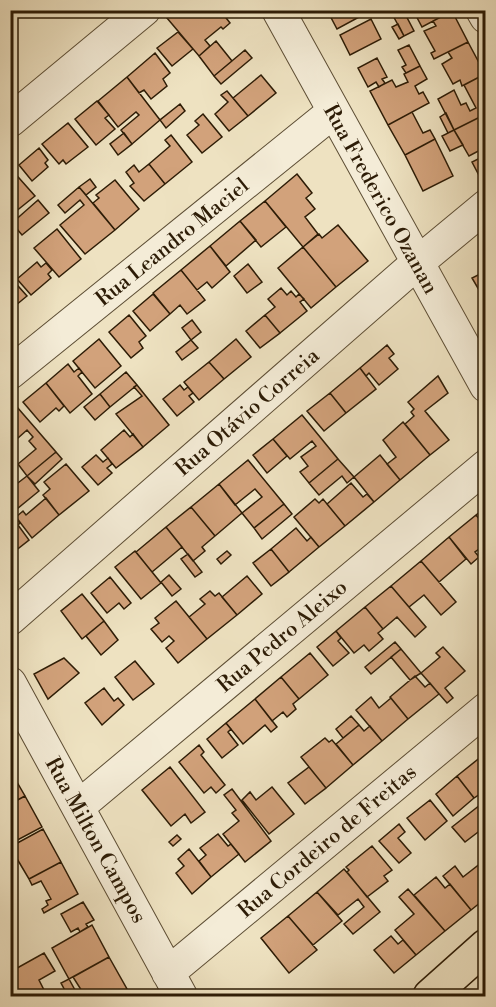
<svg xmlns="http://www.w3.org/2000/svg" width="496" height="1007" font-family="'Libre Bodoni',serif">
<rect width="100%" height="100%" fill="#eee2c1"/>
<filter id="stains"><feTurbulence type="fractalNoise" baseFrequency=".00333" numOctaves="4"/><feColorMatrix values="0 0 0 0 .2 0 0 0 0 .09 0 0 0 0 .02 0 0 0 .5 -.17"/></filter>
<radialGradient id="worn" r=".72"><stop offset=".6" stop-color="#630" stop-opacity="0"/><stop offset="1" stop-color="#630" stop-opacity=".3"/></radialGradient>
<!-- building -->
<path fill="#d2a27b" stroke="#2d1c06" stroke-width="1.5" d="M 175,10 L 220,10 L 230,23 L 223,29 L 221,27 L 205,40 L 210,46 L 199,56 L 167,18 Z
M 327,10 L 372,10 L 337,29 Z
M 390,10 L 403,10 L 414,31 L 404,36 Z
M 413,10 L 451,10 L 452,11 L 422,27 Z
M 452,11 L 468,42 L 434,59 L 431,53 L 435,51 L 424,31 L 436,26 L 433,21 Z
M 371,19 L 381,39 L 350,55 L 340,35 Z
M 398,24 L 404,36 L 399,39 L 392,27 Z
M 178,32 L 193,49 L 172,66 L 157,48 Z
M 216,41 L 232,61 L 214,76 L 199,56 Z
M 468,42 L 485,74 L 462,86 L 460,80 L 453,84 L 442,64 L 452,58 L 448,52 Z
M 409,45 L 420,66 L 406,73 L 402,67 L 406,65 L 398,50 Z
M 245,50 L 252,58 L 221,84 L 214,76 Z
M 155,53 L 170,73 L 163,79 L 167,86 L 151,99 L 144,90 L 139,93 L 127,77 Z
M 377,58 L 387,77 L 382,79 L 385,83 L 379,87 L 376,82 L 368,87 L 358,68 Z
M 420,66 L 427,79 L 415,86 L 419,94 L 423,92 L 429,103 L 388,125 L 370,91 L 392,80 L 396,87 L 408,82 L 404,74 Z
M 485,74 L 486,114 L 454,130 L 438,99 L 454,90 L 461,105 L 466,103 L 470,111 L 476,108 L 464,85 Z
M 261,75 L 276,93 L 248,116 L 233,98 Z
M 127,77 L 160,120 L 132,144 L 121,130 L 139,115 L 136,112 L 118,127 L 98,101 Z
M 227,91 L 248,116 L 229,131 L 215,114 L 228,102 L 221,95 Z
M 97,101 L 109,115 L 105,118 L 115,129 L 96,145 L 75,119 Z
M 180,104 L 185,111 L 166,128 L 160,120 Z
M 412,112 L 423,133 L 430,130 L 435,139 L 405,155 L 388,125 Z
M 446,113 L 454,130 L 448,133 L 440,117 Z
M 203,114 L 222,137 L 202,153 L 187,135 L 199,125 L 195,121 Z
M 486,114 L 486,128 L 480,131 L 486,141 L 486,147 L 469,156 L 454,130 Z
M 68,123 L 88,147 L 66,164 L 63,160 L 59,164 L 42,144 Z
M 454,130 L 463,145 L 450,151 L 442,136 Z
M 124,133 L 132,144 L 118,155 L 110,144 Z
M 171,135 L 192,162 L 165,184 L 149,164 L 170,146 L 165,140 Z
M 435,139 L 453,176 L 423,191 L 405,155 Z
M 39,148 L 48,160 L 45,163 L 48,167 L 32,181 L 19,165 Z
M 486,155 L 486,181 L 483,183 L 472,162 Z
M 149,164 L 165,184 L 144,201 L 130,186 L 134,183 L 126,172 L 134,165 L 139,172 Z
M 11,169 L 35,196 L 15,212 L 10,207 Z
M 297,174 L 312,193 L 306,198 L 315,209 L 305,217 L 318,234 L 303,247 L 265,201 Z
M 90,179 L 96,187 L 86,195 L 79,187 Z
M 115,180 L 139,209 L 115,230 L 93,203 L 99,198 L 96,195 Z
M 79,187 L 115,230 L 85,254 L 60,225 L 84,205 L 80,200 L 65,213 L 58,205 Z
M 38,200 L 49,213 L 22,235 L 12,223 Z
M 265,201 L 286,227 L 261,247 L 240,221 Z
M 240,221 L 256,240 L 226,266 L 210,246 Z
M 338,225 L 368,261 L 336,287 L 303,247 L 319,234 L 322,238 Z
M 57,229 L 81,259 L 59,277 L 34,248 Z
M 210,246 L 230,272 L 212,288 L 207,282 L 197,290 L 181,270 Z
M 303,247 L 336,287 L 311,308 L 278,268 Z
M 37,262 L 41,267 L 46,263 L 52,270 L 48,274 L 51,278 L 31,295 L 17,279 Z
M 248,264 L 262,282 L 247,293 L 234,276 Z
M 181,270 L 205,300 L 187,314 L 180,305 L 170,314 L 153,293 Z
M 486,271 L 486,302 L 472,278 Z
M 10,277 L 27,296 L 10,310 Z
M 281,288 L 287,295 L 291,291 L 296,297 L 299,294 L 304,299 L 300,302 L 307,311 L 280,333 L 265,315 L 275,307 L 268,299 Z
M 153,294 L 170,314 L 150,331 L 133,311 Z
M 129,315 L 146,336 L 139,342 L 143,348 L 131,358 L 109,332 Z
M 265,315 L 280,333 L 260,348 L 246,331 Z
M 192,320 L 201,332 L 191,340 L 182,328 Z
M 99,339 L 121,366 L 95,388 L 73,361 Z
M 236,339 L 251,357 L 224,379 L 209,362 Z
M 191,340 L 198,348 L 182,360 L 176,352 Z
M 387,345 L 394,354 L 389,358 L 398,369 L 379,385 L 369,373 L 366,376 L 360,368 Z
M 209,362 L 224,379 L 199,400 L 184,382 Z
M 68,364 L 74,372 L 79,368 L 82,372 L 78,376 L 92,394 L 70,413 L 46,383 Z
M 360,368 L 376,389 L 346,413 L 330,393 Z
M 126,372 L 137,385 L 110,407 L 100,394 Z
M 438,376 L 448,393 L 425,411 L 449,440 L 430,455 L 405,424 L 414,416 L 411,412 L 414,409 L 408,402 Z
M 46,383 L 64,406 L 59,411 L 56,408 L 40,422 L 23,402 Z
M 137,385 L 169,425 L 143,447 L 116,414 L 142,396 L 134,387 Z
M 180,385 L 184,390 L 188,387 L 193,393 L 189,396 L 194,402 L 177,416 L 163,399 Z
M 330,393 L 346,413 L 324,431 L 307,411 Z
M 100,394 L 110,407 L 95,420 L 84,407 Z
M 17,407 L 56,452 L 27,476 L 18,464 L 36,449 L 29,441 L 33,437 L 27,430 L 10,445 L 10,413 Z
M 302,415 L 338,459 L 309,483 L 300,472 L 308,466 L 301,457 L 316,446 L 312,441 L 290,459 L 273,439 Z
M 403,422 L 430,455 L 400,480 L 387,464 L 396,457 L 383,440 Z
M 124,430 L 130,437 L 133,434 L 143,447 L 116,468 L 101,450 Z
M 273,439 L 287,456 L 267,473 L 253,455 Z
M 56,452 L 62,459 L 35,484 L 27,476 Z
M 96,455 L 103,462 L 108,458 L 112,464 L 107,468 L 112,473 L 98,485 L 82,467 Z
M 380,455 L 400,480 L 374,502 L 354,477 Z
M 338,459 L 354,477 L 347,483 L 342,476 L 319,495 L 309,483 Z
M 248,460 L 284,504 L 254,528 L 242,513 L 262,497 L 255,489 L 235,505 L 219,484 Z
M 66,464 L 89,491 L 59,515 L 43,495 L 50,489 L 44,482 Z
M 27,476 L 39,491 L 12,513 L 10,489 Z
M 351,483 L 363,497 L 367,494 L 374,502 L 345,526 L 327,504 Z
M 219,484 L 242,513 L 215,536 L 191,507 Z
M 46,498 L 59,515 L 32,538 L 16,517 L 23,511 L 26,515 Z
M 315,499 L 319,503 L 323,499 L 345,526 L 319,547 L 294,517 Z
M 284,504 L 292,514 L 262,539 L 254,528 Z
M 191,507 L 215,536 L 202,547 L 205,551 L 193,561 L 166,527 Z
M 486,507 L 486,527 L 476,515 Z
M 10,511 L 20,523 L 18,525 L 29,540 L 10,555 Z
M 476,515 L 486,527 L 486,544 L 475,552 L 479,557 L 471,564 L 449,537 Z
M 166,527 L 182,547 L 152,572 L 136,552 Z
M 296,528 L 307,541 L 311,537 L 319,547 L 289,572 L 271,549 Z
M 449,537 L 466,559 L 439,582 L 421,561 Z
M 271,549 L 289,572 L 271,586 L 253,563 Z
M 135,551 L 161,583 L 141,599 L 115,567 Z
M 227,551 L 231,555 L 221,564 L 217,559 Z
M 188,554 L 202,572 L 195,577 L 181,559 Z
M 421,561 L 456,602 L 441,615 L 424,595 L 409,607 L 391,586 Z
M 169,575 L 181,589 L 172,596 L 161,582 Z
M 247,576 L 262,594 L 237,615 L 222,597 Z
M 110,577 L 131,603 L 124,609 L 119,603 L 107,613 L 91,593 Z
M 391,586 L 426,627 L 415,637 L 397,617 L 383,629 L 365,607 Z
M 210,591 L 215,596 L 219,593 L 237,615 L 207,639 L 189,617 L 205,604 L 200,599 Z
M 82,594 L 104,621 L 82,639 L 61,611 Z
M 176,601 L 207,639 L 178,663 L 166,648 L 174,641 L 169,636 L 162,642 L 151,629 L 159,623 L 155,618 Z
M 365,607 L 383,629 L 378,633 L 383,639 L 369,651 L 364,645 L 354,653 L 336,631 Z
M 486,616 L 486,637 L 479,629 L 483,625 L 480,621 Z
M 104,621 L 118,640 L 101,655 L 86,636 Z
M 336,631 L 341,638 L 338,641 L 349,653 L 333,666 L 317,647 Z
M 395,642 L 401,649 L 371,674 L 365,667 Z
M 443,647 L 465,671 L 445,688 L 453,698 L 447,703 L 421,673 L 440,657 L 436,653 Z
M 401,649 L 421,673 L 410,680 L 391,657 Z
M 310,653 L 328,675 L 299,699 L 281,677 Z
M 64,658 L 79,673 L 48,699 L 34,674 Z
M 135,661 L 154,684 L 133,700 L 115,677 Z
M 415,676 L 425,687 L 430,683 L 439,694 L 408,719 L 390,697 Z
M 281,677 L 299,699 L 293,704 L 296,709 L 287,717 L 283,712 L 272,721 L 255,699 Z
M 104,688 L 114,701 L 118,698 L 124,705 L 102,725 L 85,703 Z
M 371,697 L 379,708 L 391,698 L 408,719 L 382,741 L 356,710 Z
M 255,699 L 277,727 L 271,732 L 265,725 L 243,744 L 226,723 Z
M 351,716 L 359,725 L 343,738 L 336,729 Z
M 226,723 L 231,729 L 228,732 L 238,745 L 222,758 L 207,739 Z
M 359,725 L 364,731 L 370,726 L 382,741 L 353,765 L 336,744 Z
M 325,738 L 329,742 L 332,740 L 353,765 L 326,788 L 301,757 Z
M 199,745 L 204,752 L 201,755 L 225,785 L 216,793 L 211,787 L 204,793 L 179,762 Z
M 482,756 L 486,761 L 486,790 L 474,798 L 457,776 Z
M 170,767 L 205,812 L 191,823 L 185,814 L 171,826 L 142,790 Z
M 309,767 L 326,788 L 305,804 L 288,783 Z
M 10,770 L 25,796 L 10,804 Z
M 457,776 L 474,798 L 453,816 L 436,794 Z
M 272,787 L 294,814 L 269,834 L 242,800 L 250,792 L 256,800 Z
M 232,789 L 271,841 L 245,862 L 223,834 L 239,821 L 232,813 L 236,810 L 224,795 Z
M 25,796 L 42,827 L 10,844 L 10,804 Z
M 430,800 L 447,821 L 425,840 L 407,818 Z
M 480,805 L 486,812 L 486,826 L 465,842 L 452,827 Z
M 399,824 L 405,832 L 398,838 L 411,853 L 399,863 L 379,841 Z
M 43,829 L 61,862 L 29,879 L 13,852 L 10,853 L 10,847 Z
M 218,834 L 228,846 L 231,844 L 239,854 L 211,877 L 199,861 L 206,855 L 200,848 Z
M 177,835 L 181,839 L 173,846 L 169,842 Z
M 372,846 L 392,870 L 384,876 L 388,881 L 367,897 L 347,872 L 349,870 L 346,867 Z
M 189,849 L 211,877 L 192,894 L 176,873 L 184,866 L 178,859 Z
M 61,862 L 78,894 L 44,913 L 42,909 L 48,905 L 46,901 L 51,899 L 41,881 L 32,885 L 29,879 Z
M 481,863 L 486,868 L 486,898 L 471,910 L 443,876 L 455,866 L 463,877 Z
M 344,869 L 380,912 L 353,934 L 344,924 L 364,907 L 358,899 L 338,915 L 317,892 Z
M 436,877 L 445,888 L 450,884 L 471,910 L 445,931 L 414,895 Z
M 408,889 L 445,931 L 416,955 L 395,930 L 414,914 L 399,897 Z
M 317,892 L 342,921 L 313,945 L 288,916 Z
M 83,902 L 94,920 L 86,924 L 88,927 L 80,932 L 78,928 L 71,932 L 61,914 Z
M 288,916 L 317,950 L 289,973 L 261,938 Z
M 92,925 L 109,957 L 69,979 L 52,948 Z
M 391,936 L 398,944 L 403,940 L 416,955 L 394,973 L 374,950 Z
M 44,953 L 55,971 L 39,980 L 45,992 L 37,996 L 10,996 L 10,972 Z
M 109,957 L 127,989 L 114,996 L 85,996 L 73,977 Z
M 69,979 L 76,992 L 68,996 L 61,983 Z
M 127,989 L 131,996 L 114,996 Z"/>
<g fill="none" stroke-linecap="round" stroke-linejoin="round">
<defs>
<path id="minor" d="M 278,10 L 486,386
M 482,10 L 486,17
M 10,121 L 144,10
M 10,373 L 333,112
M 10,619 L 416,264 L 486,206
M 10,683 L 181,996
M 78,807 L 486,466
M 168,973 L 486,709"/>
<path id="major" d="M 430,996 L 486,946"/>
</defs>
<!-- minor casing -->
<use href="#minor" stroke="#5d4e35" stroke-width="34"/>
<!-- major casing -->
<use href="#major" stroke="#2d1c06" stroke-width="36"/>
<!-- minor -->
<use href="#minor" stroke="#f4ecd7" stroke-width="32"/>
<!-- major -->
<use href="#major" stroke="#eee2c1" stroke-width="33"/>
</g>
<g text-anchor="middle" stroke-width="4.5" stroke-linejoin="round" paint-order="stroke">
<!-- street labels -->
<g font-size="21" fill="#2d1c06" stroke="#f4ecd7">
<text transform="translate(381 199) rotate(61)" y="7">Rua Frederico Ozanan</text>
<text transform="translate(172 242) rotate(-39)" y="7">Rua Leandro Maciel</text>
<text transform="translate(247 412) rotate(-41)" y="7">Rua Otávio Correia</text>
<text transform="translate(282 636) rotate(-40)" y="7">Rua Pedro Aleixo</text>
<text transform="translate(96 840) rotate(61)" y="7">Rua Milton Campos</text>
<text transform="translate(327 841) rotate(-40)" y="7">Rua Cordeiro de Freitas</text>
</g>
</g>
<!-- margin -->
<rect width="496" height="1007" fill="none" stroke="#eee2c1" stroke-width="36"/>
<rect x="12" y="12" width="472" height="983" fill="none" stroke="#2d1c06" stroke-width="3"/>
<rect x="18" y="18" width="460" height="971" fill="none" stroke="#2d1c06" stroke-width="1.5"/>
<rect width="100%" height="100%" filter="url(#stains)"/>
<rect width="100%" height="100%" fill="url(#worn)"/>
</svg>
